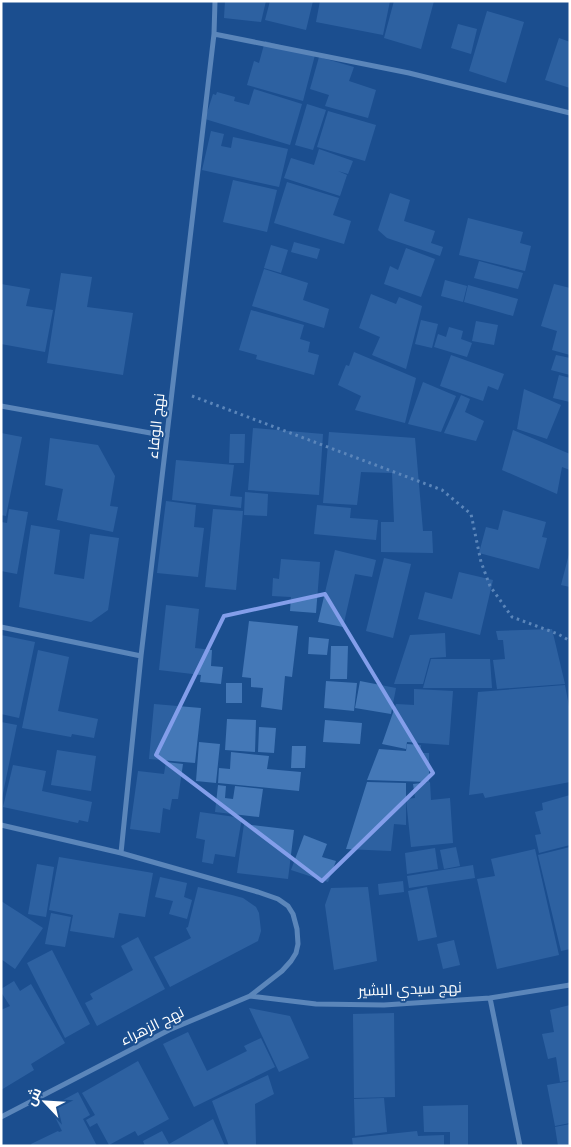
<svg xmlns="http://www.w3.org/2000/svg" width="571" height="1147" font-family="'Noto Sans',Cairo,sans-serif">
<rect width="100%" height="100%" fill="#1b4f8f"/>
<!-- building -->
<path fill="#4478b7" d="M 225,1 L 266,1 L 261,22 L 224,18 Z
M 270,1 L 313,1 L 306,30 L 265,20 Z
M 320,1 L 390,1 L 383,35 L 316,22 Z
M 394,1 L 434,1 L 421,49 L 384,38 Z
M 487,11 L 524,22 L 506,83 L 469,71 Z
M 458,24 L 477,29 L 471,54 L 451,48 Z
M 559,38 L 570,42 L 570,88 L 545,80 Z
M 265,41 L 315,55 L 303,101 L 247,85 L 254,61 L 259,63 Z
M 319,57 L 354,67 L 349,81 L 376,90 L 368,118 L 325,106 L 329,95 L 310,89 Z
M 254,89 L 302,104 L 290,145 L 205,119 L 213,94 L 216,95 L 217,92 L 235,97 L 234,101 L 249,105 Z
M 307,104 L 326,110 L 313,150 L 295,145 Z
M 328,111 L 376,125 L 365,161 L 317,147 Z
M 211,131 L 224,134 L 221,146 L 231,148 L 233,137 L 288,149 L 279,187 L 202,170 Z
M 319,149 L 353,161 L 348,174 L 338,171 L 347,175 L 340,196 L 284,178 L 291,158 L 314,165 Z
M 233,180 L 277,190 L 267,232 L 223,222 Z
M 287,182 L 339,198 L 333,215 L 351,221 L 344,244 L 274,223 Z
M 390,193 L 410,200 L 404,221 L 435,231 L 431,243 L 443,247 L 440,256 L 387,238 L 378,230 Z
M 468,218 L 523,232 L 520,243 L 531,246 L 525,271 L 459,255 Z
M 294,242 L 320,249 L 317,259 L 291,252 Z
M 271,245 L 288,250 L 281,273 L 264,268 Z
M 406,248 L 435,259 L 421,297 L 384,284 L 390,266 L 398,270 Z
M 479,261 L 523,273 L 518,289 L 474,278 Z
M 264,269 L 308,283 L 303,300 L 329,309 L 324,328 L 252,306 Z
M 61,273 L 92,277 L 87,307 L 133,313 L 123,375 L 47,363 Z
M 445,280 L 467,286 L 463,302 L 441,296 Z
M 1,284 L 30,289 L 26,306 L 53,310 L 45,352 L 1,344 Z
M 554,284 L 570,288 L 570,355 L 552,350 L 557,331 L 541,326 Z
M 468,285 L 518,299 L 513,316 L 464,302 Z
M 371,294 L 396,304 L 399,297 L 422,306 L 406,369 L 372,355 L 380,337 L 359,328 Z
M 251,310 L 304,325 L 300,339 L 310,342 L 308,352 L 319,355 L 314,375 L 256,359 L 257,355 L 239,350 Z
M 421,320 L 438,324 L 432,348 L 415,344 Z
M 476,321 L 498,325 L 494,345 L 472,341 Z
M 449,327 L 463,331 L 461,339 L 472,343 L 467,357 L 434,347 L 438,334 L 446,337 Z
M 354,352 L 416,378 L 405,423 L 355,410 L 361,396 L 338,385 L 346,365 L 349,366 Z
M 451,355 L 504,374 L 498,390 L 488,386 L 483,401 L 440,386 Z
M 556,355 L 570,358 L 570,375 L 551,370 Z
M 559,375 L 570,378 L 570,402 L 553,398 Z
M 423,382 L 456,396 L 441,432 L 408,424 Z
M 524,389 L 561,405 L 547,439 L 517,429 Z
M 461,395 L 470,399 L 465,412 L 484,421 L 476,441 L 444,433 Z
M 253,428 L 323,434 L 319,495 L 248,490 Z
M 513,430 L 570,454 L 570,470 L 562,467 L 557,494 L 502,470 Z
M 329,432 L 415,438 L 423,531 L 432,531 L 433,553 L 381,552 L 381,522 L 394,522 L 392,473 L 361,472 L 357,505 L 323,503 Z
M 1,433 L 22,437 L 6,516 L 1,515 Z
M 230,434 L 245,434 L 244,463 L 229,463 Z
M 50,438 L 98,445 L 115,476 L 110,506 L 118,507 L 113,532 L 57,520 L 63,489 L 45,485 Z
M 176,460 L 234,465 L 230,496 L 242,497 L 241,508 L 172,500 Z
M 245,492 L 268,494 L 267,516 L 244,515 Z
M 166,501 L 196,505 L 194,527 L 204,528 L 198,577 L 157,573 Z
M 317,505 L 351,508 L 350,518 L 378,520 L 376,540 L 314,534 Z
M 9,509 L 28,512 L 17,574 L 1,571 L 1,522 L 7,523 Z
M 213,509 L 243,511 L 236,590 L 205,587 Z
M 503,510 L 546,522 L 542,537 L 547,538 L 539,569 L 479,553 L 486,527 L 498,530 Z
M 31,525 L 60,530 L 54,574 L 84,579 L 90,534 L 119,538 L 108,610 L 91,622 L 19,607 Z
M 335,550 L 376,560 L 372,577 L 355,574 L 343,627 L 318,622 Z
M 569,554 L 570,554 L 570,587 L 561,585 Z
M 384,558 L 411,564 L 393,638 L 366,631 Z
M 281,559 L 320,562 L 316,613 L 290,611 L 291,597 L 272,596 L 273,578 L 279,579 Z
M 459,572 L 493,580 L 480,635 L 418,619 L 425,592 L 452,599 Z
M 166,605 L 199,609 L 195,648 L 212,650 L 211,666 L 223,667 L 221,684 L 200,682 L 201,675 L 159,670 Z
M 249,621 L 298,626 L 292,677 L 285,676 L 282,710 L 261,707 L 263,688 L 251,687 L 251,678 L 242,677 Z
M 552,629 L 565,684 L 497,689 L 493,660 L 505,659 L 503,640 L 498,640 L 496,631 Z
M 445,633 L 446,657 L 430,658 L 423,684 L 394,684 L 410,635 Z
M 1,635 L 35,642 L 19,718 L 1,714 Z
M 309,637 L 329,639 L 327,655 L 308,654 Z
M 331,646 L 348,646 L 347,679 L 330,679 Z
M 38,650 L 69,657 L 58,711 L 98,719 L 94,738 L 72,734 L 71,737 L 22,728 Z
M 431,659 L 490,659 L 492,688 L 423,688 Z
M 326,681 L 357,683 L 354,711 L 324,708 Z
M 360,681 L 396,688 L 391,714 L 355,708 Z
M 226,683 L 242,683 L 242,703 L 226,703 Z
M 565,685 L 570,712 L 570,782 L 485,798 L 483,793 L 469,795 L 478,692 Z
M 414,689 L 453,691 L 449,745 L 407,742 L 406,749 L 382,744 L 396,704 L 414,705 Z
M 154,704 L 201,708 L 195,763 L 149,759 Z
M 227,719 L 256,720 L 255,752 L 225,750 Z
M 325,720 L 362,723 L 360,744 L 323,742 Z
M 1,722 L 17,725 L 2,798 L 1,798 Z
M 259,727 L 276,728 L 274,753 L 258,752 Z
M 199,742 L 220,744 L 216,783 L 196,781 Z
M 407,744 L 421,745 L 421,753 L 429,753 L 429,782 L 367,780 L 379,749 L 406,751 Z
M 292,746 L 306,746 L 305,768 L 291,768 Z
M 57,750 L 96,756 L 91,791 L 51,785 Z
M 231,752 L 269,756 L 267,769 L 301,772 L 299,791 L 218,783 L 219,768 L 230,769 Z
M 166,762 L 183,764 L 178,799 L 172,799 L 170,810 L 163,808 L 160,833 L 130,829 L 138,771 L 164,774 Z
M 13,765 L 46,771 L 42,791 L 92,802 L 88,822 L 79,820 L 78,823 L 3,807 Z
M 367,782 L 406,783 L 406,825 L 394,824 L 391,851 L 346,849 Z
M 430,782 L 431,800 L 450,798 L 453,843 L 411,847 L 406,799 L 415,798 L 413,784 Z
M 218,785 L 226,786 L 225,798 L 233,799 L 235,786 L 263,789 L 259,817 L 215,812 Z
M 570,795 L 570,845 L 539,853 L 535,835 L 541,834 L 535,812 L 543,810 L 542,803 Z
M 200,812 L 242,818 L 235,857 L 215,854 L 213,864 L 202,862 L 205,840 L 196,838 Z
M 244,824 L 294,830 L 288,879 L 237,873 Z
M 304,835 L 327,844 L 322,857 L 336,861 L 328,882 L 291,870 Z
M 456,847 L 460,866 L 444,869 L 440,850 Z
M 570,847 L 570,949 L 561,951 L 538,855 Z
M 435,848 L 438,869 L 407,874 L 405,853 Z
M 535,849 L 559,955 L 497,969 L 477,879 L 495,876 L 491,859 Z
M 59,857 L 153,873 L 145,917 L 119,913 L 114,938 L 70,931 L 73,915 L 49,910 Z
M 37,864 L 54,867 L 46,917 L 28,914 Z
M 473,865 L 475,878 L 409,888 L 407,876 Z
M 160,877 L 187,883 L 184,897 L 192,900 L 187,919 L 169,914 L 173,901 L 155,897 Z
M 403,881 L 404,892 L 379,895 L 378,884 Z
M 198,887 L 232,895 L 243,898 L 256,907 L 259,913 L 261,931 L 258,941 L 170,987 L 154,957 L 191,938 L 186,928 L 188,927 Z
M 368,887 L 377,961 L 334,970 L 325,905 L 331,888 Z
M 427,887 L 437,937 L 418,941 L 408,891 Z
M 1,901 L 43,928 L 15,969 L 1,959 Z
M 51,913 L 71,917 L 65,947 L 45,944 Z
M 138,937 L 165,989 L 97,1026 L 85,1003 L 93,999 L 90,994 L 133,970 L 121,946 Z
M 454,940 L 460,965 L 443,969 L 437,944 Z
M 52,950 L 90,1024 L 65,1038 L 27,963 Z
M 14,981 L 20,991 L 31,984 L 65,1043 L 31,1064 L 34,1070 L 1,1090 L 1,1010 L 10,1006 L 1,992 L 1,989 Z
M 570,1005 L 570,1080 L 560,1082 L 556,1057 L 548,1059 L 542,1034 L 554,1032 L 550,1010 Z
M 249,1008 L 290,1016 L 309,1058 L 279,1072 Z
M 394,1013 L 395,1097 L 354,1098 L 353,1014 Z
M 188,1032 L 207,1071 L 247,1051 L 244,1046 L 261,1038 L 275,1067 L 194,1107 L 163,1044 Z
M 138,1061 L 169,1119 L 138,1136 L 135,1131 L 109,1145 L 97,1123 L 90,1127 L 86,1120 L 95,1115 L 82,1093 Z
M 268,1075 L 274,1094 L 255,1104 L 256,1146 L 229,1146 L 212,1101 Z
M 570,1081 L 570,1123 L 555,1126 L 547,1085 Z
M 78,1092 L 90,1115 L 83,1119 L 97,1146 L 32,1146 L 31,1144 L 58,1131 L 59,1132 L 62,1131 L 50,1107 Z
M 384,1098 L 387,1132 L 355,1136 L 354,1099 Z
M 468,1105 L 468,1146 L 450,1146 L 450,1132 L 424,1132 L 423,1106 Z
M 213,1119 L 225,1146 L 145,1146 L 143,1141 L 162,1131 L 169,1144 Z
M 570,1124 L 570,1145 L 558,1146 L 555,1127 Z
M 417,1131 L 418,1136 L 444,1135 L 444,1146 L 353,1146 L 352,1138 Z"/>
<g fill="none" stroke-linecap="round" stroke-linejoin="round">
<!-- path -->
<path stroke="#a9c9ee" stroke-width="3" stroke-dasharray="2.5 4" stroke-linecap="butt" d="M 192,396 L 442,490 L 471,514 L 481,562 L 490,586 L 512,617 L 558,634 L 570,641"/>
<!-- street -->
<path stroke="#a9c9ee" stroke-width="5" d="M 214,34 L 409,73 L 570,113
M 1,406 L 167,436
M 1,627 L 141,656
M 1,825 L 121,853 L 258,892 L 278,899 L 288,906 L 293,914 L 297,929 L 298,944 L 296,953 L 291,961 L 282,971 L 250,996 L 169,1030 L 1,1117
M 121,853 L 141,656 L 214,34 L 215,1
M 250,996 L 316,1004 L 384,1005 L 490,998 L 570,985
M 490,998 L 520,1146"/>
</g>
<!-- marked area -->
<path d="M0 0H571V1147H0ZM 325,594 L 433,773 L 322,881 L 156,755 L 224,616 Z" fill="#1b4f8f" fill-opacity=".55" fill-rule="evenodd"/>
<path fill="none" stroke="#839eea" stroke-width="4" stroke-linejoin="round" d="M 325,594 L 433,773 L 322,881 L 156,755 L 224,616 Z"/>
<g text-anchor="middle" stroke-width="4" stroke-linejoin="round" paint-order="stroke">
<!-- street labels -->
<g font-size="15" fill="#fff" stroke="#1b4f8f">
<text transform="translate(156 426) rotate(-84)" y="5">نهج الوفاء</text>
<text transform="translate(410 989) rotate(-2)" y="5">نهج سيدي البشير</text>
<text transform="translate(152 1026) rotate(-26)" y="5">نهج الزهراء</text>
</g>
</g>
<!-- border -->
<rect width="571" height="1147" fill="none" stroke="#ffffff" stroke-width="5"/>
<!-- north arrow -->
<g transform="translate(45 1102) rotate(295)" stroke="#1b4f8f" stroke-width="4" paint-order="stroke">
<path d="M0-4L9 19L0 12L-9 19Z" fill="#ffffff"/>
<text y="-8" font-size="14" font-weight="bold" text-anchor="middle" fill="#ffffff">ش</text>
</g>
</svg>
